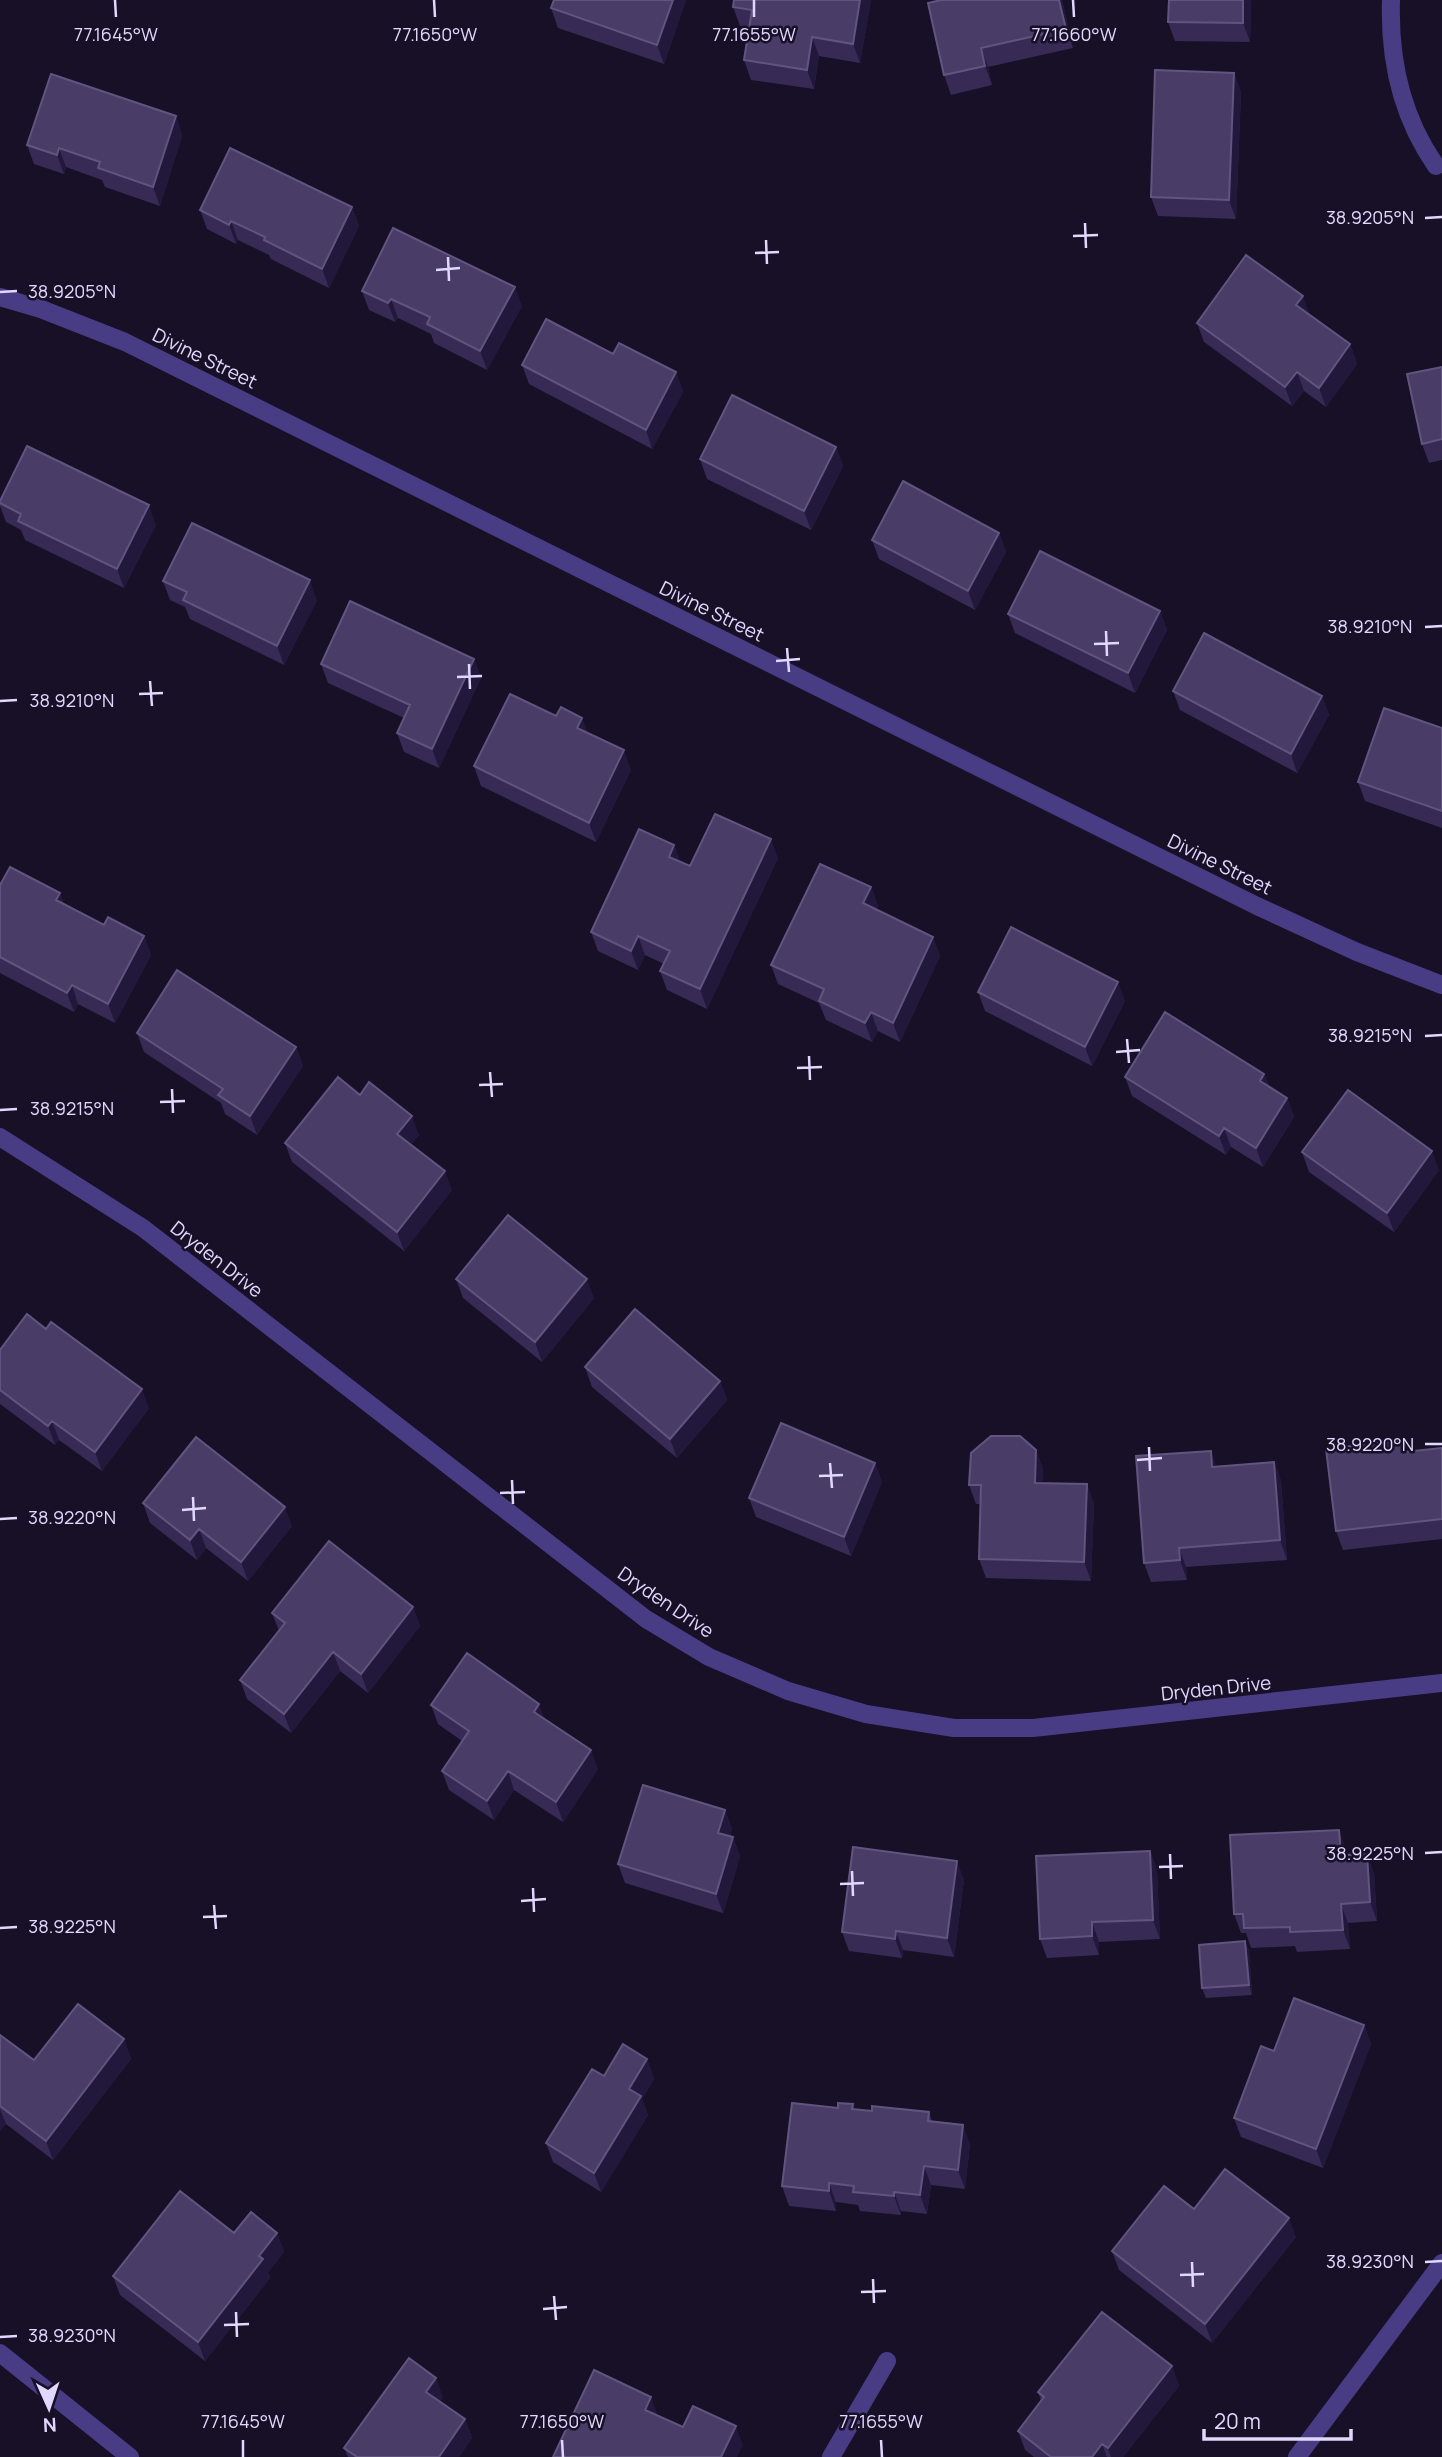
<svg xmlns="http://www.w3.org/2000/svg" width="1442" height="2457" font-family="Manrope,sans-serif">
<rect width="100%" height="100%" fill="#171027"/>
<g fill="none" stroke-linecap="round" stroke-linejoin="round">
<!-- minor -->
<path stroke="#483d85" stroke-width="18" d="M 1391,0 C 1389,60 1401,116 1436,166
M 0,297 L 41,309 L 125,342 L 1257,906 L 1357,952 L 1442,985
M 0,1137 L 143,1228 L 646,1619 L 709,1657 L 788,1691 L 866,1714 L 954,1728 L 1033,1728 L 1442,1683
M 0,2353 L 130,2457
M 831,2457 L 887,2361
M 1297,2457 L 1442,2263"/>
</g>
<!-- wall -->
<path fill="#372a55" d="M 686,0 L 664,64 L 558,28 L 551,8 Z
M 871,0 L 860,63 L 819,56 L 814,89 L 751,80 L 744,60 L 749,28 L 740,26 L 733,7 Z
M 941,0 L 1062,0 L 1073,48 L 988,67 L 992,85 L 951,95 L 944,75 Z
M 1169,0 L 1251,0 L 1250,42 L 1175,41 L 1168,22 Z
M 1234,73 L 1241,92 L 1236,219 L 1158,216 L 1151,197 Z
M 176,116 L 182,136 L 160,206 L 105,187 L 102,180 L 66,167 L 64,174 L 34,164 L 27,145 Z
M 352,207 L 359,226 L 329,288 L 271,259 L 269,255 L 238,240 L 236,244 L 207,229 L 200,210 Z
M 362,291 L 522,306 L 487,370 L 434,343 L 431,334 L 398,318 L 395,322 L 369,310 Z
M 1310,315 L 1350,344 L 1357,364 L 1326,407 L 1304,391 L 1292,406 L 1204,342 L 1197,323 Z
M 613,354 L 676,372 L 683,392 L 652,449 L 529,384 L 522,365 Z
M 1442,367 L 1442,460 L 1429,463 L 1422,444 Z
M 836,447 L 843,466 L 811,530 L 707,479 L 700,459 Z
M 0,501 L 156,525 L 124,588 L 25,540 L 21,530 L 6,522 L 0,506 Z
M 999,533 L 1006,552 L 975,610 L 879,559 L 872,540 Z
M 163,581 L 317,600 L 284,665 L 190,619 L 185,607 L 170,600 Z
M 1160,611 L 1167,630 L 1135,693 L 1015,633 L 1008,614 Z
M 474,659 L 481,678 L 439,768 L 404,752 L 397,733 L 404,718 L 328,683 L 321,664 Z
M 1173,691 L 1322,696 L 1329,715 L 1297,773 L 1180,710 Z
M 556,716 L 582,718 L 587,732 L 631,770 L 596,842 L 481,786 L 474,766 Z
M 1442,728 L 1442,828 L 1365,801 L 1358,782 Z
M 674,845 L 680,862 L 690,866 L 778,858 L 707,1009 L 667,990 L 660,971 L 664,964 L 645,955 L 638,970 L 598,951 L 591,932 Z
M 0,885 L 60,893 L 64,904 L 104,925 L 144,936 L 151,955 L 115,1023 L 78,1004 L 74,1012 L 0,973 Z
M 871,887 L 878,906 L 876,909 L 933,937 L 940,956 L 900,1042 L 878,1031 L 872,1042 L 826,1020 L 819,1003 L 778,984 L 771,965 Z
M 978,992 L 1125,1001 L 1092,1066 L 985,1011 Z
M 137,1033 L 296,1047 L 303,1066 L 257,1135 L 225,1114 L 221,1103 L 144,1052 Z
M 1264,1074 L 1269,1086 L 1287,1098 L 1294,1117 L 1263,1167 L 1231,1147 L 1226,1155 L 1132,1096 L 1125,1077 Z
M 360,1095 L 419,1135 L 411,1144 L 452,1190 L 404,1251 L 292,1162 L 285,1143 Z
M 1302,1152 L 1439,1170 L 1394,1232 L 1309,1172 Z
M 456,1279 L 594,1298 L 542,1362 L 463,1298 Z
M 0,1350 L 149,1408 L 102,1471 L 59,1440 L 55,1445 L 0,1404 Z
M 585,1367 L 720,1381 L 727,1400 L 677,1458 L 592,1387 Z
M 1403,1440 L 1407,1452 L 1442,1448 L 1442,1539 L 1343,1550 L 1336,1531 Z
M 1036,1450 L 1043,1469 L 1042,1483 L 1087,1484 L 1094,1504 L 1091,1581 L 986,1578 L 979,1559 L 981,1504 L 976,1504 L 969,1485 Z
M 1274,1462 L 1281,1481 L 1287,1560 L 1186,1567 L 1187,1580 L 1151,1582 L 1144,1563 L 1217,1467 Z
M 875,1463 L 882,1482 L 851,1556 L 756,1517 L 749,1498 Z
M 143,1503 L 292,1526 L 248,1581 L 206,1548 L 197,1560 L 150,1523 Z
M 413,1607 L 420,1626 L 368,1693 L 340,1671 L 291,1733 L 247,1699 L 240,1680 L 279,1631 L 272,1613 Z
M 539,1704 L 544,1719 L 598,1769 L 563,1822 L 514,1790 L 494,1820 L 449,1790 L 442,1771 L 462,1741 L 438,1724 L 431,1705 Z
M 725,1810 L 732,1829 L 730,1836 L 733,1837 L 740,1857 L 723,1913 L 625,1883 L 618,1864 Z
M 1346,1849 L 1347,1855 L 1374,1873 L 1377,1921 L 1348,1923 L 1350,1949 L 1297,1952 L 1295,1946 L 1251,1948 L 1246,1933 L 1241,1933 L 1234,1914 Z
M 1150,1851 L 1157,1870 L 1160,1939 L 1099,1942 L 1099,1955 L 1047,1958 L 1040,1939 Z
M 964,1880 L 954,1957 L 903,1950 L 902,1958 L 849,1951 L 842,1932 Z
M 1245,1941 L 1249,1951 L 1252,1995 L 1206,1998 L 1202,1988 Z
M 1364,2025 L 1371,2044 L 1323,2168 L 1241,2137 L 1234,2118 L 1274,2051 Z
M 0,2035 L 34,2060 L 124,2039 L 131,2059 L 53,2160 L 6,2124 L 0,2131 Z
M 647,2059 L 654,2079 L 642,2099 L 648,2115 L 601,2192 L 553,2162 L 546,2143 L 604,2076 Z
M 853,2104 L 855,2110 L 872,2111 L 929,2112 L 932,2121 L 970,2144 L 965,2189 L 931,2185 L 927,2214 L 901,2211 L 901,2215 L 860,2211 L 858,2205 L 836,2202 L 836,2211 L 789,2206 L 782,2186 L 838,2108 Z
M 1194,2209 L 1296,2237 L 1212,2343 L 1119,2270 L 1112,2251 Z
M 234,2233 L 277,2233 L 284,2252 L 268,2272 L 270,2278 L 205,2361 L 120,2295 L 113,2276 Z
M 1172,2366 L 1179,2386 L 1123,2457 L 1034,2457 L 1025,2450 L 1018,2431 L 1041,2401 L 1038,2392 Z
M 443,2397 L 440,2401 L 465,2419 L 472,2438 L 459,2457 L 348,2457 L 344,2448 Z"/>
<!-- shaded-wall -->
<path fill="#22183b" d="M 673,0 L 686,0 L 664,64 L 657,45 Z
M 860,0 L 871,0 L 860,63 L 853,44 Z
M 1059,0 L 1062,0 L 1073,48 L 1066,29 Z
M 1243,0 L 1251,0 L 1250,42 L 1243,23 Z
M 812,37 L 819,56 L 814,89 L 807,70 Z
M 981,48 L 988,67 L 992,85 L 985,66 Z
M 1234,73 L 1241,92 L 1236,219 L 1229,200 Z
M 176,116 L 182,136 L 160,206 L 153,187 Z
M 59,148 L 66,167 L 64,174 L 57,155 Z
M 352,207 L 359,226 L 329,288 L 322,269 Z
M 231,221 L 238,240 L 236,244 L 229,225 Z
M 515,287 L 522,306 L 487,370 L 480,351 Z
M 1303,296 L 1310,315 L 1296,305 Z
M 391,299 L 398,318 L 395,322 L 388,303 Z
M 1350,344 L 1357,364 L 1326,407 L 1319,388 Z
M 676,372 L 683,392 L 652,449 L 646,430 Z
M 1297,372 L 1304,391 L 1292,406 L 1285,387 Z
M 836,447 L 843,466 L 811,530 L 804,511 Z
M 149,505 L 156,525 L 124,588 L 117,569 Z
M 999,533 L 1006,552 L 975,610 L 968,591 Z
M 310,580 L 317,600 L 284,665 L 277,646 Z
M 1160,611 L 1167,630 L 1135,693 L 1128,673 Z
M 474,659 L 481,678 L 439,768 L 432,749 Z
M 1322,696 L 1329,715 L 1297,773 L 1291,754 Z
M 582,718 L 589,737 L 577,728 Z
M 624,750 L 631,770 L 596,842 L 589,823 Z
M 771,839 L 778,858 L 707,1009 L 700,989 Z
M 674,845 L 681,864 L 669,857 Z
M 871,887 L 878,906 L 870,922 L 863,903 Z
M 60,893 L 67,912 L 56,900 Z
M 144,936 L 151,955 L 115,1023 L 108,1004 Z
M 638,936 L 645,955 L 638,970 L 631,951 Z
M 933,937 L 940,956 L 900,1042 L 893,1023 Z
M 1118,982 L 1125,1001 L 1092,1066 L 1085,1047 Z
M 72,985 L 78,1004 L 74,1012 L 67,993 Z
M 871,1012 L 878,1031 L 872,1042 L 865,1023 Z
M 296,1047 L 303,1066 L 257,1135 L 250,1116 Z
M 1264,1074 L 1271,1093 L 1260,1081 Z
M 1287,1098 L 1294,1117 L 1263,1167 L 1256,1148 Z
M 412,1116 L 419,1135 L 404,1153 L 397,1134 Z
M 1224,1128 L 1231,1147 L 1226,1155 L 1219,1136 Z
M 1432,1151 L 1439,1170 L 1394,1232 L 1387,1213 Z
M 445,1171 L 452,1190 L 404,1251 L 397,1232 Z
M 587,1279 L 594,1298 L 542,1362 L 535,1342 Z
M 720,1381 L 727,1400 L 677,1458 L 670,1439 Z
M 142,1389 L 149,1408 L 102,1471 L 95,1452 Z
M 52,1421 L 59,1440 L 55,1445 L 48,1426 Z
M 1036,1450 L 1043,1469 L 1042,1502 L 1035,1483 Z
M 1211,1451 L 1218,1470 L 1212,1467 Z
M 1274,1462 L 1281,1481 L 1287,1560 L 1280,1540 Z
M 875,1463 L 882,1482 L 851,1556 L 844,1537 Z
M 1087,1484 L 1094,1504 L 1091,1581 L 1084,1562 Z
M 285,1507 L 292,1526 L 248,1581 L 241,1562 Z
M 199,1529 L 206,1548 L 197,1560 L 190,1540 Z
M 1179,1548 L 1186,1567 L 1187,1580 L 1180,1560 Z
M 413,1607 L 420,1626 L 368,1693 L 361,1674 Z
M 333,1652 L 340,1671 L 291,1733 L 284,1714 Z
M 539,1704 L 546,1724 L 534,1712 Z
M 591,1750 L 598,1769 L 563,1822 L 556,1802 Z
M 508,1771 L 514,1790 L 494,1820 L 487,1801 Z
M 725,1810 L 732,1829 L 725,1852 L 718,1833 Z
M 1339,1830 L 1346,1849 L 1348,1875 L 1341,1855 Z
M 733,1837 L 740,1857 L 723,1913 L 716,1894 Z
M 1150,1851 L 1157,1870 L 1160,1939 L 1153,1920 Z
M 1367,1854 L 1374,1873 L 1377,1921 L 1370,1902 Z
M 957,1861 L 964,1880 L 954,1957 L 947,1938 Z
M 1341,1904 L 1348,1923 L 1350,1949 L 1343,1930 Z
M 1092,1922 L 1099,1942 L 1099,1955 L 1092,1936 Z
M 896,1931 L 903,1950 L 902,1958 L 895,1939 Z
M 1245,1941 L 1249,1951 L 1252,1995 L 1249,1985 Z
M 1364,2025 L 1371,2044 L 1323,2168 L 1316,2149 Z
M 124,2039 L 131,2059 L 53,2160 L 46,2141 Z
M 647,2059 L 654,2079 L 642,2099 L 648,2115 L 601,2192 L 594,2173 L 629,2089 Z
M 0,2109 L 6,2124 L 0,2131 Z
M 963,2125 L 970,2144 L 965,2189 L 958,2170 Z
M 924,2166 L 931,2185 L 927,2214 L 920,2195 Z
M 829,2183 L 836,2202 L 836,2211 L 829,2191 Z
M 894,2192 L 901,2211 L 901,2215 L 894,2196 Z
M 1289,2218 L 1296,2237 L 1212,2343 L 1205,2324 Z
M 277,2233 L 284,2252 L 268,2272 L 270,2278 L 205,2361 L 198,2342 L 259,2256 Z
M 1172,2366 L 1179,2386 L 1123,2457 L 1111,2457 L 1108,2448 Z
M 436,2378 L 443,2397 L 433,2411 L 426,2392 Z
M 651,2397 L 658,2416 L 645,2410 Z
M 465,2419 L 472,2438 L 459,2457 L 439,2457 Z
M 736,2426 L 743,2445 L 737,2457 L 721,2457 Z
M 1102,2444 L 1107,2457 L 1092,2457 Z"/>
<!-- building -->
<path fill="#493d67" stroke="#61557f" stroke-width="2" d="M 554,0 L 673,0 L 657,45 L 551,8 Z
M 734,0 L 860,0 L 853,44 L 812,37 L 807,70 L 744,60 L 752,10 L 733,7 Z
M 941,0 L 1059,0 L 1066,29 L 981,48 L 985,66 L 944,75 L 928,3 Z
M 1169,0 L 1243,0 L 1243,23 L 1168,22 Z
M 1155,70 L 1234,73 L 1229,200 L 1151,197 Z
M 51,74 L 176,116 L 153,187 L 98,168 L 100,162 L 59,148 L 57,155 L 27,145 Z
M 230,148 L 352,207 L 322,269 L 264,240 L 265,237 L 231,221 L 229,225 L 200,210 Z
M 393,228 L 515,287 L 480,351 L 427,324 L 430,317 L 391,299 L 388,303 L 362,291 Z
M 1246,255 L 1303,296 L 1296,305 L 1350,344 L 1319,388 L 1297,372 L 1285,387 L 1197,323 Z
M 546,319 L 613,354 L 619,343 L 676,372 L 646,430 L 522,365 Z
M 1442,367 L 1442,439 L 1422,444 L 1407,374 Z
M 732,395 L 836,447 L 804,511 L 700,459 Z
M 27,446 L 149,505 L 117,569 L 18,521 L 21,514 L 0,503 L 0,501 Z
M 903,481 L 999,533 L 968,591 L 872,540 Z
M 192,523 L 310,580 L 277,646 L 183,600 L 187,592 L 163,581 Z
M 1040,551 L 1160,611 L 1128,673 L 1008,614 Z
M 350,601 L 474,659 L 432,749 L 397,733 L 410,705 L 321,664 Z
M 1204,633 L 1322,696 L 1291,754 L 1173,691 Z
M 510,694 L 556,716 L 561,707 L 582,718 L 577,728 L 624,750 L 589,823 L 474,766 Z
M 1384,708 L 1442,728 L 1442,811 L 1358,782 Z
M 715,814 L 771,839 L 700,989 L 660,971 L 670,951 L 638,936 L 631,951 L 591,932 L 639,829 L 674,845 L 669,857 L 690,866 Z
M 820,864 L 871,887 L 863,903 L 933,937 L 893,1023 L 871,1012 L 865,1023 L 819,1001 L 824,989 L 771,965 Z
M 10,867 L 60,893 L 56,900 L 104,925 L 108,917 L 144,936 L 108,1004 L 72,985 L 67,993 L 0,957 L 0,885 Z
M 1011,927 L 1118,982 L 1085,1047 L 978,992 Z
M 177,970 L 296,1047 L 250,1116 L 218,1095 L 223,1089 L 137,1033 Z
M 1165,1012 L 1264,1074 L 1260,1081 L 1287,1098 L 1256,1148 L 1224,1128 L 1219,1136 L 1125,1077 Z
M 338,1077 L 360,1095 L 369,1082 L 412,1116 L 397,1134 L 445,1171 L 397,1232 L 285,1143 Z
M 1348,1090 L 1432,1151 L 1387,1213 L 1302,1152 Z
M 508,1215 L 587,1279 L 535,1342 L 456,1279 Z
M 635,1309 L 720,1381 L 670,1439 L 585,1367 Z
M 27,1314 L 46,1329 L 51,1322 L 142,1389 L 95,1452 L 52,1421 L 48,1426 L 0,1390 L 0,1350 Z
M 781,1423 L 875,1463 L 844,1537 L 749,1498 Z
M 991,1436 L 1020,1436 L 1036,1450 L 1035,1483 L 1087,1484 L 1084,1562 L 979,1559 L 981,1485 L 969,1485 L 971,1453 Z
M 196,1437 L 285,1507 L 241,1562 L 199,1529 L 190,1540 L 143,1503 Z
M 1403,1440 L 1404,1452 L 1442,1448 L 1442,1519 L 1336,1531 L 1326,1449 Z
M 1211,1451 L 1212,1467 L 1274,1462 L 1280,1540 L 1179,1548 L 1180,1560 L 1144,1563 L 1136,1456 Z
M 329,1541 L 413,1607 L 361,1674 L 333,1652 L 284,1714 L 240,1680 L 285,1623 L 272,1613 Z
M 467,1653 L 539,1704 L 534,1712 L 591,1750 L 556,1802 L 508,1771 L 487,1801 L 442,1771 L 469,1731 L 431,1705 Z
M 643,1785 L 725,1810 L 718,1833 L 733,1837 L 716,1894 L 618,1864 Z
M 1339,1830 L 1341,1855 L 1367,1854 L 1370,1902 L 1341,1904 L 1343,1930 L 1290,1932 L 1290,1927 L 1244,1928 L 1243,1914 L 1234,1914 L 1230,1835 Z
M 853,1847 L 957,1861 L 947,1938 L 896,1931 L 895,1939 L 842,1932 Z
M 1150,1851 L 1153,1920 L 1092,1922 L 1092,1936 L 1040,1939 L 1036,1856 Z
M 1245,1941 L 1249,1985 L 1202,1988 L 1199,1945 Z
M 1294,1998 L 1364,2025 L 1316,2149 L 1234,2118 L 1261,2046 L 1274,2051 Z
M 78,2004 L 124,2039 L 46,2141 L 0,2106 L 0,2035 L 34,2060 Z
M 623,2044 L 647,2059 L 629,2089 L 641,2096 L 594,2173 L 546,2143 L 592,2069 L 604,2076 Z
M 792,2103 L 838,2108 L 838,2103 L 853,2104 L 852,2109 L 872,2111 L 872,2106 L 929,2112 L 928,2121 L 963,2125 L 958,2170 L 924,2166 L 920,2195 L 894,2192 L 894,2196 L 853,2192 L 854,2186 L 829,2183 L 829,2191 L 782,2186 Z
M 1225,2169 L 1289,2218 L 1205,2324 L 1112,2251 L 1164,2186 L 1194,2209 Z
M 180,2191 L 234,2233 L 251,2212 L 277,2233 L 259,2256 L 263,2259 L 198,2342 L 113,2276 Z
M 1102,2312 L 1172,2366 L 1108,2448 L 1102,2444 L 1092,2457 L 1051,2457 L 1018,2431 L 1044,2397 L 1038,2392 Z
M 409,2358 L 436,2378 L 426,2392 L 465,2419 L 439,2457 L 357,2457 L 344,2448 Z
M 594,2370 L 651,2397 L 645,2410 L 683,2427 L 693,2406 L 736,2426 L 721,2457 L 553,2457 Z"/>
<!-- ticks -->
<path fill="none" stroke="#e1d8fe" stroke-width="2.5" d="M 115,0 L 116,17M 434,0 L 435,17M 754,0 L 754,17M 1073,0 L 1074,17M 1425,218 L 1442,217M 1085,223 L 1086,248M 1073,236 L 1098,235M 766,240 L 767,264M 755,253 L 779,252M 448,257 L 449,281M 436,270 L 460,268M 0,292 L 17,291M 1425,627 L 1442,626M 1106,631 L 1107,656M 1094,644 L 1119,643M 787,648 L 789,672M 776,661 L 800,659M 469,664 L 470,689M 457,677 L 482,676M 150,681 L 152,706M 139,694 L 163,693M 0,701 L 17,700M 1425,1036 L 1442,1035M 1127,1039 L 1129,1063M 1116,1052 L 1140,1050M 809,1056 L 810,1080M 797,1068 L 822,1067M 490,1072 L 492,1097M 479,1085 L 503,1084M 172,1089 L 173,1113M 160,1102 L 185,1101M 0,1110 L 17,1109M 1425,1444 L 1442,1444M 1149,1447 L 1150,1471M 1137,1460 L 1162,1458M 830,1463 L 832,1488M 819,1476 L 843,1475M 512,1480 L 513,1504M 500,1493 L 525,1492M 193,1497 L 194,1521M 182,1510 L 206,1508M 0,1519 L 17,1518M 1425,1853 L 1442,1852M 1170,1854 L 1171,1879M 1159,1867 L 1183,1866M 852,1871 L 853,1896M 840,1884 L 864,1883M 533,1888 L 534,1912M 521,1901 L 546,1899M 214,1905 L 216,1929M 203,1917 L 227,1916M 0,1928 L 17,1927M 1192,2262 L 1193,2287M 1425,2262 L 1442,2261M 1180,2275 L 1204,2274M 873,2279 L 874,2303M 861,2292 L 886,2291M 554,2296 L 556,2320M 543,2309 L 567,2307M 236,2312 L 237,2337M 224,2325 L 249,2324M 0,2337 L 17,2336M 243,2440 L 243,2457M 562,2440 L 563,2457M 881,2440 L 882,2457"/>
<g text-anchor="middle" stroke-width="5" stroke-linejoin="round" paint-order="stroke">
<!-- street labels -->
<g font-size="19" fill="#e1d8fe" stroke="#171027">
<text transform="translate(205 358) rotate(26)" y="7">Divine Street</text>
<text transform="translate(712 611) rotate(26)" y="7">Divine Street</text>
<text transform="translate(1220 864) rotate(26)" y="7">Divine Street</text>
<text transform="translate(217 1259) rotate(38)" y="7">Dryden Drive</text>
<text transform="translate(666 1602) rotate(34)" y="7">Dryden Drive</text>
<text transform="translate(1216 1688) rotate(-6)" y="7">Dryden Drive</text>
</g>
</g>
<g font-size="18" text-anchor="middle" fill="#e1d8fe" stroke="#171027" stroke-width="5" stroke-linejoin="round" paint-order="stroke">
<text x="116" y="41">77.1645°W</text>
<text x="435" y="41">77.1650°W</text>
<text x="754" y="41">77.1655°W</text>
<text x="1074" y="41">77.1660°W</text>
<text x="1370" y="224">38.9205°N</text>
<text x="72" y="298">38.9205°N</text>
<text x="1370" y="633">38.9210°N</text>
<text x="72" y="707">38.9210°N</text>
<text x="1370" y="1042">38.9215°N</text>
<text x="72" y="1115">38.9215°N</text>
<text x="1370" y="1451">38.9220°N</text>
<text x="72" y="1524">38.9220°N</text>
<text x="1370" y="1860">38.9225°N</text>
<text x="72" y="1933">38.9225°N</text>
<text x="1370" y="2268">38.9230°N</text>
<text x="72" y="2342">38.9230°N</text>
<text x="243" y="2428">77.1645°W</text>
<text x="562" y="2428">77.1650°W</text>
<text x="881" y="2428">77.1655°W</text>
</g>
<!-- north arrow -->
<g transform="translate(49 2408) rotate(177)" stroke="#171027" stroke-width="5" paint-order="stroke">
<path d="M0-5L12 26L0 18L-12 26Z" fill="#e1d8fe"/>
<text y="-10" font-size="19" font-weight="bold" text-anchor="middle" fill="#e1d8fe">N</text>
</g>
<!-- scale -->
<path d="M1204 2429v10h147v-10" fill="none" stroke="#e1d8fe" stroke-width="3.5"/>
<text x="1214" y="2429" font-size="21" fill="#e1d8fe" stroke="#171027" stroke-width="5" paint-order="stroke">20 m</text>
</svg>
